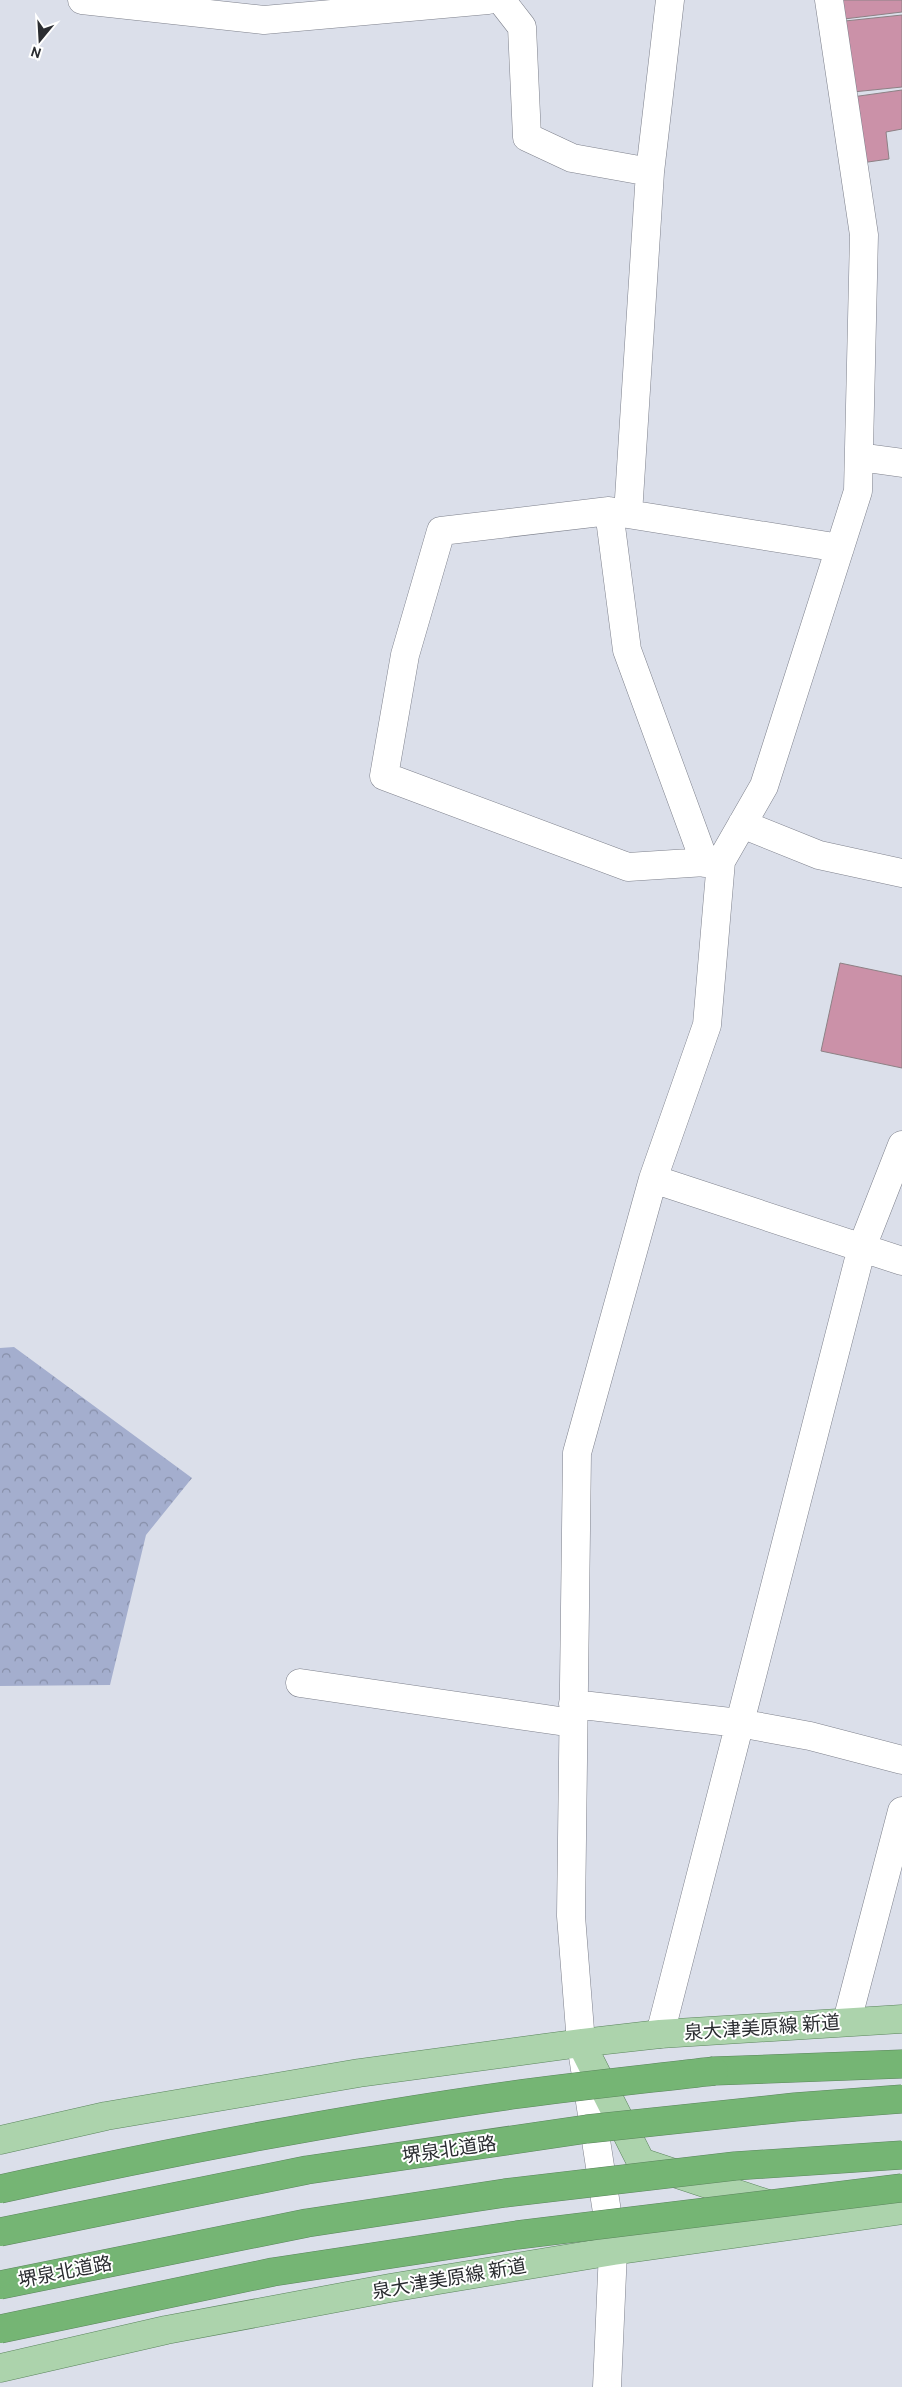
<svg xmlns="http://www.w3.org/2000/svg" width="902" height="2387" font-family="Cabin,'Noto Sans JP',sans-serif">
<defs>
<pattern id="forest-crowns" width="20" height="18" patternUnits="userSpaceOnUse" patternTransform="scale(1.25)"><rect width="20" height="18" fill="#a4aece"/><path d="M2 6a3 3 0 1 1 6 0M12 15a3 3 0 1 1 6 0" fill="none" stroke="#868ea8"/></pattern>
</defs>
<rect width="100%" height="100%" fill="#dbdfea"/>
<!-- forest -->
<path fill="url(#forest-crowns)" d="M 14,1347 L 192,1478 L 146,1535 L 110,1685 L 0,1686 L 0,1348 Z"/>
<!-- building -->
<path fill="#cb91a8" stroke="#8d8185" d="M 842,0 L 902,0 L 902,12 L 844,19 Z
M 902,15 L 902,87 L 853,92 L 845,21 Z
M 902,90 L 902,129 L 886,132 L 889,159 L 861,163 L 852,97 Z
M 840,963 L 902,976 L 902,1068 L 821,1051 Z"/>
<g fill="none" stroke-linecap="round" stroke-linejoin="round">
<defs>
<path id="minor" d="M 82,0 L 264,20 L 488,0
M 501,0 L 522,27 L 527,137 L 572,158 L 650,172
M 859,457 L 902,463
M 609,511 L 627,650 L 705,863
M 628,514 L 650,172 L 670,0
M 742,824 L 819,855 L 902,873
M 721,861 L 628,867 L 384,776 L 405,655 L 441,531 L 609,511 L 840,548
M 653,1179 L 902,1261
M 300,1683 L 573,1723
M 573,1704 L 739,1723 L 810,1736 L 902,1760
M 847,2021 L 902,1811
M 660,2034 L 862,1247 L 902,1145
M 607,2387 L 613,2251 L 581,2043 L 571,1916 L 577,1453 L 653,1179 L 707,1025 L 721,861 L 764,786 L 858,491 L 864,235 L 829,0"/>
<path id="major" d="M 581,2043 L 641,2162 L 774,2206
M 0,2140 L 106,2116 L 359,2073 L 581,2043 L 660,2034 L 902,2019
M 0,2368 L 166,2330 L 390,2288 L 613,2251 L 902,2210"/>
<path id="highway" d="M 714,2071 L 902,2064"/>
</defs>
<!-- minor casing -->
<use href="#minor" stroke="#7e818c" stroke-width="29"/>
<!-- major casing -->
<use href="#major" stroke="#5b855d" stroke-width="29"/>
<!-- highway casing -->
<use href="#highway" stroke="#5b855d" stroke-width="29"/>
<!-- minor -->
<use href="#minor" stroke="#fff" stroke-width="28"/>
<!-- major -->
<use href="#major" stroke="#acd3ac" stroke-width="28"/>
<!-- highway -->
<use href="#highway" stroke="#75b574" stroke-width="28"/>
<defs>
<path id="highway-bridge" d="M 0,2189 C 169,2152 340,2119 512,2095 C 579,2086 646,2079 714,2071
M 0,2232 L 307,2170 L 587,2129 L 795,2107 L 902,2099
M 0,2285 L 307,2223 L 505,2193 L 735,2166 L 902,2155
M 0,2329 L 273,2272 L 517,2235 L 902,2188"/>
</defs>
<!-- highway-bridge casing -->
<use href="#highway-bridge" stroke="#5b855d" stroke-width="29" stroke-linecap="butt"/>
<!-- highway-bridge -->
<use href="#highway-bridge" stroke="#75b574" stroke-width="28"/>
</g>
<g text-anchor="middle" stroke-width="4" stroke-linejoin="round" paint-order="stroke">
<!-- street labels -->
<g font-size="19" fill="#2b2d31" stroke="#fff">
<text transform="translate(762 2027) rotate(-4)" y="7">泉大津美原線 新道</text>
<text transform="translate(449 2149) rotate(-8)" y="7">堺泉北道路</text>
<text transform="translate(65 2271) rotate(-11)" y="7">堺泉北道路</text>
<text transform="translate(449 2278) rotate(-10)" y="7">泉大津美原線 新道</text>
</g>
</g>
<!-- north arrow -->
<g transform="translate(40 40) rotate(198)" stroke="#ffffff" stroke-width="4" paint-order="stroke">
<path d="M0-4L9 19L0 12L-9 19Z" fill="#2b2d31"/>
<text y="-8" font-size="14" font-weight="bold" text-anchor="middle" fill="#2b2d31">N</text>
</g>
</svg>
